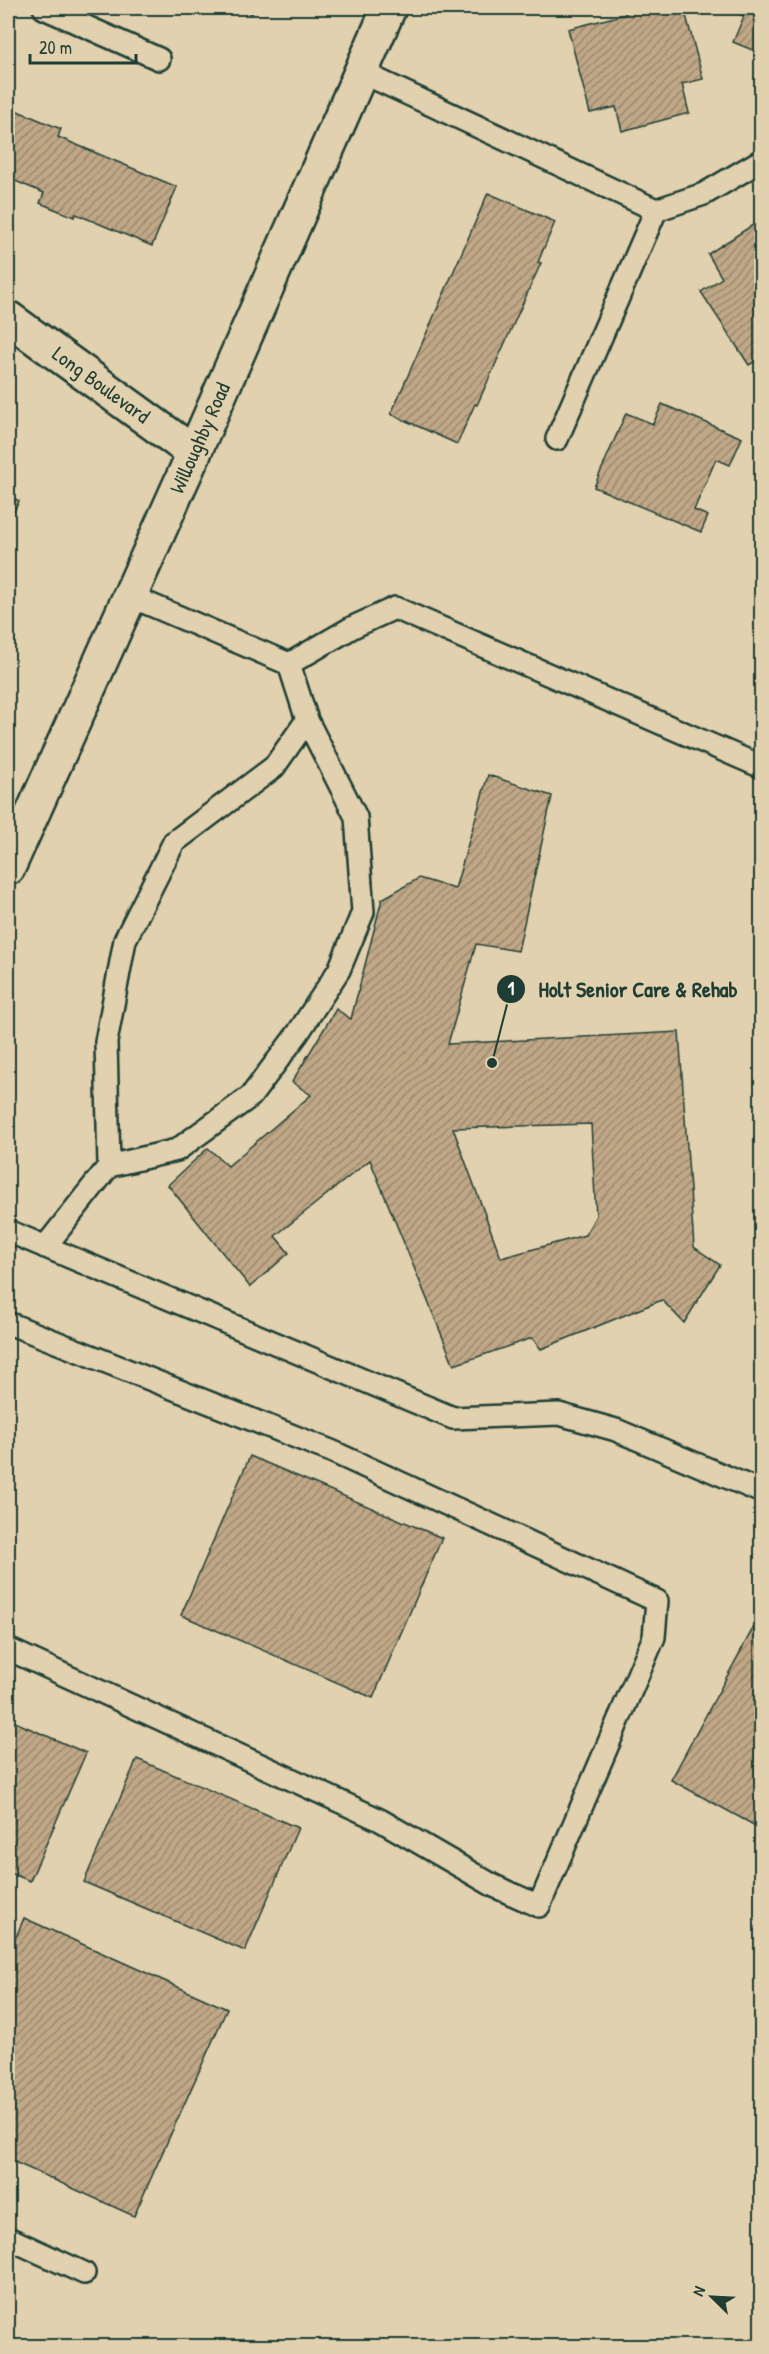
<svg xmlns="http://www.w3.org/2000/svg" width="769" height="2354" font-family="'Patrick Hand',sans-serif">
<defs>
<pattern id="building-hatch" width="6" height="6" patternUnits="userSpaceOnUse" patternTransform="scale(1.5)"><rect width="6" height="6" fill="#c0a786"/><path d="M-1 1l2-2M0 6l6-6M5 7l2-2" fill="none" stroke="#9b896e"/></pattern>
</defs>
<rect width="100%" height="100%" fill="#e2d1ae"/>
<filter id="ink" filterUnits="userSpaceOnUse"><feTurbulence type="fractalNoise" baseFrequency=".0167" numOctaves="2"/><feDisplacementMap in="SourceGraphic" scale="12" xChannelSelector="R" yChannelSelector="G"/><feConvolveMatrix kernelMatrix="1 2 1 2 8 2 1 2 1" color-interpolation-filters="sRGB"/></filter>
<g filter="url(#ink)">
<!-- building -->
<path fill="url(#building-hatch)" stroke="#1f3d34" stroke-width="1.5" fill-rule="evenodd" d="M 236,8 L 255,8 L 252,14 Z
M 635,8 L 684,8 L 703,79 L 682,84 L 689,113 L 622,131 L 616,107 L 590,113 L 568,29 L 626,14 L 624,10 Z
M 723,8 L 762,8 L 762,54 L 733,42 L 744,16 Z
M 8,107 L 61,129 L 58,137 L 177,187 L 152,246 L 76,214 L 74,217 L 40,203 L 44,193 L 8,178 Z
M 488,193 L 555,222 L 538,262 L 541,263 L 477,405 L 475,404 L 457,444 L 391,414 Z
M 762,219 L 762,357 L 749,365 L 701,292 L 722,278 L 708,254 Z
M 662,404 L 742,438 L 730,465 L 716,459 L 694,510 L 708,516 L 701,532 L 594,487 L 626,413 L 653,424 Z
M 8,495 L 19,501 L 8,524 Z
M 488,775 L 552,796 L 518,951 L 476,944 L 448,1044 L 679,1032 L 694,1247 L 720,1265 L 684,1323 L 662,1300 L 541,1349 L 532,1338 L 454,1365 L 370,1160 L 275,1236 L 289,1253 L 250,1287 L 168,1185 L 208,1148 L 228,1166 L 311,1095 L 292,1082 L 336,1009 L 351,1019 L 382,899 L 419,878 L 455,889 ZM 591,1124 L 596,1216 L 585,1235 L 501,1258 L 453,1128 Z
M 250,1456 L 442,1538 L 373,1698 L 181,1615 Z
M 757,1621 L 762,1623 L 761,1829 L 671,1780 Z
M 8,1719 L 86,1753 L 30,1881 L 8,1872 Z
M 137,1759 L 298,1828 L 245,1951 L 84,1882 Z
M 24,1918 L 227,2009 L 134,2216 L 8,2159 L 8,1956 Z"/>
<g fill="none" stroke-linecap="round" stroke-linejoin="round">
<defs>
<path id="service" d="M 44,8 L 159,59
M 361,72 L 656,210 L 704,194 L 762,160
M 557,439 L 656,210
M 130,596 L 289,664 L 353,627 L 395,608 L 762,767
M 109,1166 L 106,1042 L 125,940 L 174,842 L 274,767 L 307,720
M 8,1231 L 453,1418 L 559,1414 L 616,1430 L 762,1492
M 45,1247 L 109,1166 L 177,1150 L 251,1096 L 298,1033 L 339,970 L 363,912 L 356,817 L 307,720 L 289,664
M 8,1323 L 331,1451 L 657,1601 L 654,1637 L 539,1906 L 494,1886 L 380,1820 L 8,1649
M 8,2238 L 84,2273"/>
<path id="minor" d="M 8,318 L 194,453"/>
<path id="tertiary" d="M 8,868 L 194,453 L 389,8"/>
</defs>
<!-- service casing -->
<use href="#service" stroke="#1f3d34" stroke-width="26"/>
<!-- minor casing -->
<use href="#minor" stroke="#1f3d34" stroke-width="38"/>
<!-- tertiary casing -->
<use href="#tertiary" stroke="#1f3d34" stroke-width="38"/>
<!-- service -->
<use href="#service" stroke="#e2d1ae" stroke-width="21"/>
<!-- minor -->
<use href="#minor" stroke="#e2d1ae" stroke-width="33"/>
<!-- tertiary -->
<use href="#tertiary" stroke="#e2d1ae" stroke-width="33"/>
</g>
</g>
<g text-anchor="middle" stroke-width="6" stroke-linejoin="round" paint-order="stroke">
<!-- street labels -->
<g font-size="21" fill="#1f3d34" stroke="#e2d1ae">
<text transform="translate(101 385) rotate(36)" y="7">Long Boulevard</text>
<text transform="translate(200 438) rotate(-66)" y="7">Willoughby Road</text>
</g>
</g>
<!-- callouts -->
<path fill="none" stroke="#1f3d34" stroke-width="2" d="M492 1063L511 989"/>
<g fill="#1f3d34" stroke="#e2d1ae" stroke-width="2">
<circle cx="492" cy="1063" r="6"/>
<circle cx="511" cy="989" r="15"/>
</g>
<g font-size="18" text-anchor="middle" font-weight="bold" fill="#fff">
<text x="511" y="995">1</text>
</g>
<g font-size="22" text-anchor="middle" font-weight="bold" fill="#1f3d34" stroke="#e2d1ae" stroke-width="6" stroke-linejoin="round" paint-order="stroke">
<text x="638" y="997">Holt Senior Care &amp; Rehab</text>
</g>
<!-- margin -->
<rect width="769" height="2354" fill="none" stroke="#e2d1ae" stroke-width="30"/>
<rect x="15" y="15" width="739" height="2324" fill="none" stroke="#1f3d34" stroke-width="2" filter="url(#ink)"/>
<!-- north arrow -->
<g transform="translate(712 2297) rotate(294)" stroke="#e2d1ae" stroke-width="4.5" paint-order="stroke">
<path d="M0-4.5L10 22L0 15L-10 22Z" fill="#1f3d34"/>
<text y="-9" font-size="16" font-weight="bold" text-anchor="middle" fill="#1f3d34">N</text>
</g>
<!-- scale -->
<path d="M30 54v9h106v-9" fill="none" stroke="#1f3d34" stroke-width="3"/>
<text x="39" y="54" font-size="18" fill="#1f3d34" stroke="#e2d1ae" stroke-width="4.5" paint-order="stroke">20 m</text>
</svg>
